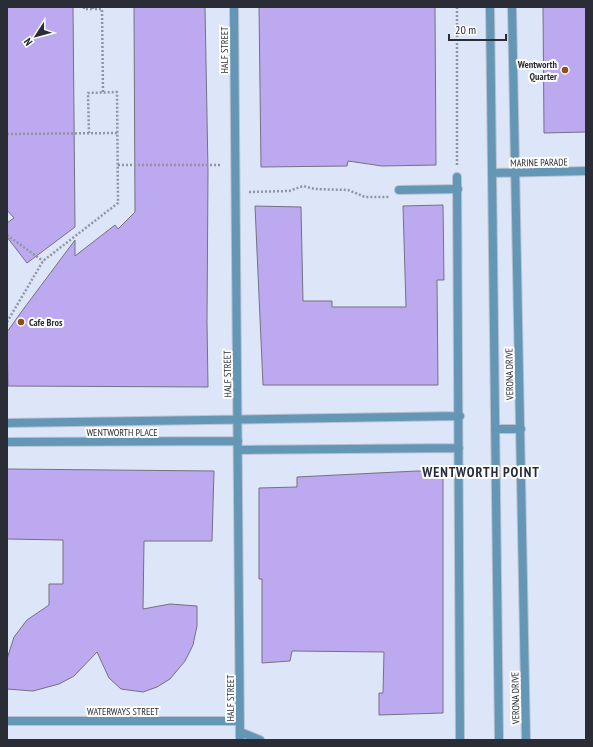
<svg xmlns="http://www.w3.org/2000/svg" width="593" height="747" font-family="'PT Sans Narrow',sans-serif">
<rect width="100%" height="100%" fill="#dde5f8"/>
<!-- building -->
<path fill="#bca9ef" stroke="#757183" d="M 7,7 L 73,7 L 75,227 L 27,263 L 7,237 L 7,223 L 14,218 L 7,210 Z
M 134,7 L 205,7 L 208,171 L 207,322 L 208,387 L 8,386 L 7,332 L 22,311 L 75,240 L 75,256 L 115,225 L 118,229 L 135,212 Z
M 259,7 L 435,7 L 436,165 L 382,166 L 348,161 L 347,166 L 261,167 Z
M 543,7 L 586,7 L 586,132 L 544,133 Z
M 443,205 L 444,280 L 437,280 L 438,385 L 263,385 L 255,206 L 301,207 L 303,301 L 332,301 L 332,307 L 406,307 L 403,206 Z
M 7,469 L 214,471 L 212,541 L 144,541 L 143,609 L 170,604 L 197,606 L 197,626 L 193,645 L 185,661 L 170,679 L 157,687 L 143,692 L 121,689 L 109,678 L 97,652 L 74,676 L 59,684 L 33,691 L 7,689 L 7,659 L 14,637 L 27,620 L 49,605 L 49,584 L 63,584 L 63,540 L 7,539 Z
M 417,471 L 443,472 L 443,713 L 379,715 L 379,693 L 383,693 L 384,652 L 292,651 L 290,661 L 262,663 L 262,579 L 259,579 L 259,488 L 297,487 L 297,477 Z"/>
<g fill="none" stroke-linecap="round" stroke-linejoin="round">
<defs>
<path id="lane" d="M 399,190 L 458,189"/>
<path id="street" d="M 234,7 L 240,740
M 490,7 L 499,740
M 512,7 L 526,740
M 492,173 L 586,171
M 457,177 L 460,740
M 7,423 L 460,416
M 495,429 L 521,429
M 7,442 L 238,441
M 238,450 L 459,448
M 7,721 L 240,721
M 240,732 L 260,740"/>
</defs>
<!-- lane casing -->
<use href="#lane" stroke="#b9c0d1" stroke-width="10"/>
<!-- street casing -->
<use href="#street" stroke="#b9c0d1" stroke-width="10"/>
<!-- path -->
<path stroke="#8f95a3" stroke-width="2.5" stroke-dasharray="2 2" stroke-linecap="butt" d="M 84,7 L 84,9 L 93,9
M 93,7 L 93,9 L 102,9 L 103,93
M 457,7 L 457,165
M 7,134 L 118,133
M 118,165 L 221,165
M 249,192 L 289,191 L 303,186 L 315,189 L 348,190 L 365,197 L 389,197
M 7,235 L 43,261
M 7,322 L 43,261 L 118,203 L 117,92 L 88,93 L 89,133"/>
<!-- lane -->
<use href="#lane" stroke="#6496b6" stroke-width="8"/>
<!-- street -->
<use href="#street" stroke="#6496b6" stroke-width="8"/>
</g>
<!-- markers -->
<g fill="#8e4e18" stroke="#fff" stroke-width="1.5">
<circle cx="565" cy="70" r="4"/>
<circle cx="21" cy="322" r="4"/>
</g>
<g text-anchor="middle" stroke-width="4" stroke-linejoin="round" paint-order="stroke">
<!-- street labels -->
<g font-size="10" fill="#2a2d35" stroke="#fff">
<text transform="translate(224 50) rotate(-90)" y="4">HALF STREET</text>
<text transform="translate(539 162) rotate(-1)" y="4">MARINE PARADE</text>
<text transform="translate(227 374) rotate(-91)" y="4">HALF STREET</text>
<text transform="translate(509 374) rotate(-91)" y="4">VERONA DRIVE</text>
<text x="122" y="436">WENTWORTH PLACE</text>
<text transform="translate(230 698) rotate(-90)" y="4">HALF STREET</text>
<text transform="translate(515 698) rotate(-91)" y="4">VERONA DRIVE</text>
<text x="123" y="715">WATERWAYS STREET</text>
</g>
<!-- poi labels -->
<g font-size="10" font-weight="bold" fill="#2a2d35" stroke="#fff" text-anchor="end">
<text x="557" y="68">Wentworth<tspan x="557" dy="12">Quarter</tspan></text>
<text x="29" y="326" text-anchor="start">Cafe Bros</text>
</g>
<!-- district labels -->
<g font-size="14" font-weight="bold" letter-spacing="1" fill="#262c3b" stroke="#fff">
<text x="481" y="477">WENTWORTH POINT</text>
</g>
</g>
<!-- border -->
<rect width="593" height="747" fill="none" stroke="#2a2d35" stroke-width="16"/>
<!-- north arrow -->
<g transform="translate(36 36) rotate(234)" stroke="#ffffff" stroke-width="3" paint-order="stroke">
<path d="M0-3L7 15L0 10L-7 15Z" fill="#2a2d35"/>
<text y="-6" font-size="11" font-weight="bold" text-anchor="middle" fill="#2a2d35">N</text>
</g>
<!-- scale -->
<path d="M449 34v6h57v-6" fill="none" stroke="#2a2d35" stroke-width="2"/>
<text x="455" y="34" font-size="12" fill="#2a2d35" stroke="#ffffff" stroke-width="3" paint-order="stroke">20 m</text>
</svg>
